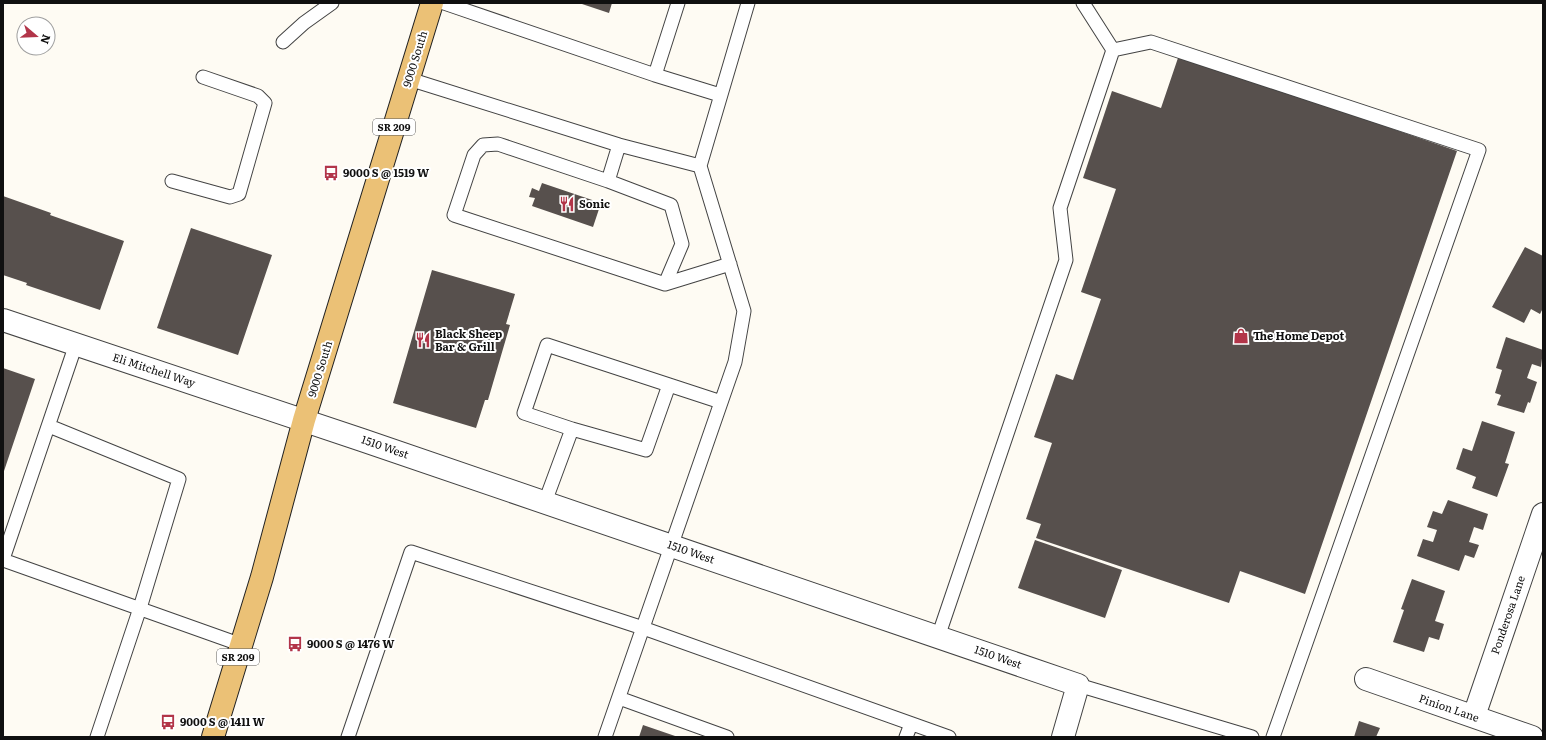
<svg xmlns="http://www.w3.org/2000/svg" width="1546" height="740" font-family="Literata,serif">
<rect width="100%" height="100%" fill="#fefbf3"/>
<!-- building -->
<path fill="#57504d" d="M 579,3 L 612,3 L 609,13 Z
M 1179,55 L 1457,151 L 1305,594 L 1240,571 L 1229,603 L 1036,538 L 1041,524 L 1026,519 L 1052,443 L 1034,437 L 1056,374 L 1073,380 L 1101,299 L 1081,292 L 1116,189 L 1083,178 L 1112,91 L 1161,108 Z
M 542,183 L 601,203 L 593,227 L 532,206 L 535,198 L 529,197 L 532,188 L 539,191 Z
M 3,196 L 51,213 L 50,215 L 124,241 L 100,310 L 26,285 L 27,283 L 3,275 Z
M 191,228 L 272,255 L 238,355 L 157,328 Z
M 1525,247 L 1543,256 L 1543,308 L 1540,314 L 1531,309 L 1524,323 L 1492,307 Z
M 432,270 L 515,294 L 506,324 L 510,325 L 488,400 L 485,400 L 476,428 L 393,403 Z
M 1506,337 L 1543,350 L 1541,367 L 1532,364 L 1527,378 L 1537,382 L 1530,403 L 1528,402 L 1524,413 L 1497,405 L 1501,395 L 1495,393 L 1502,370 L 1496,368 Z
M 3,368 L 35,379 L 3,474 Z
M 1482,421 L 1515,432 L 1505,463 L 1509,464 L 1497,497 L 1472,488 L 1476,477 L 1456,469 L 1463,448 L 1472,451 Z
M 1448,500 L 1488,514 L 1483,530 L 1474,527 L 1469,542 L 1479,545 L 1474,558 L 1465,555 L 1459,571 L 1417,556 L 1423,539 L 1433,542 L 1437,530 L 1427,527 L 1433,511 L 1442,514 Z
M 1035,540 L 1122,570 L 1105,618 L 1018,588 Z
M 1412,579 L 1445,591 L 1435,621 L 1444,624 L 1439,640 L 1429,637 L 1424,652 L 1393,642 L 1404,610 L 1401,609 Z
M 1359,721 L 1380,728 L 1376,737 L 1354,737 Z
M 643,725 L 678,737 L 639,737 Z"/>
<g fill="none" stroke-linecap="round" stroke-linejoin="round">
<defs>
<path id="lane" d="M 444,3 L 655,75 L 678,3
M 283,42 L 304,23 L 332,3
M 1113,50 L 1151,42 L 1479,150 L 1273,737
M 655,75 L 720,95
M 409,79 L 619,145 L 700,166
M 619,145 L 608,181 L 498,144 L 483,145 L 474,155 L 454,215 L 665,284 L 730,264
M 172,181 L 230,197 L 239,194 L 265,103 L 258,96 L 203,77
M 608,181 L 671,205 L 682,244 L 665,284
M 49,426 L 179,479 L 140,608 L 97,737
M 572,429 L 646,450 L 669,385
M 545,502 L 572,429 L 524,413 L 547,345 L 721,402
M 3,559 L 76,344
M 3,560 L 242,645
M 938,637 L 1066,260 L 1060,208 L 1113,50 L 1083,3
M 1078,685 L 1252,737
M 619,698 L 727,737
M 348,737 L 411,552 L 643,628 L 949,737
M 605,737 L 735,362 L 744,311 L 700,166 L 748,3
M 906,737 L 911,724"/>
<path id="street" d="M 3,320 L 362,440 L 1078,685 L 1063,737
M 1366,679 L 1532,737
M 1474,716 L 1543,514"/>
<path id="primary" d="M 213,737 L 262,577 L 304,420 L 432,3"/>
</defs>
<!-- lane casing -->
<use href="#lane" stroke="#434343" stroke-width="15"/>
<!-- street casing -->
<use href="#street" stroke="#434343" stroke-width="24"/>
<!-- primary casing -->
<use href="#primary" stroke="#212121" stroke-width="24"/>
<!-- lane -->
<use href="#lane" stroke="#fff" stroke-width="13"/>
<!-- street -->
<use href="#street" stroke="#fff" stroke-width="22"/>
<!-- primary -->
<use href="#primary" stroke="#ebc176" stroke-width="22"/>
</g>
<!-- icons -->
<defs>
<symbol id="bus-bare" viewBox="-9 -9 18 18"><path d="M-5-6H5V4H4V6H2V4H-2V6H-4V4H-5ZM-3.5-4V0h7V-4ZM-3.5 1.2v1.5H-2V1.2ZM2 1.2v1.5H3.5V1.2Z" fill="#b23549" stroke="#fff" stroke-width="2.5" paint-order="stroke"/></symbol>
<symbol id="restaurant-bare" viewBox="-9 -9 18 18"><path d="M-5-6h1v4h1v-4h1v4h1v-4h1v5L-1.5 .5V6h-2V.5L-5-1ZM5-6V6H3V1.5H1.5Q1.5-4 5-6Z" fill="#b23549" stroke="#fff" stroke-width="2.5" paint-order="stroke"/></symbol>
<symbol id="shop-bare" viewBox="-9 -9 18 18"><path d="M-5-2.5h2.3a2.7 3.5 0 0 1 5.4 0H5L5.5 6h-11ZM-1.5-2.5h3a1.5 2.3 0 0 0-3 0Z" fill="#b23549" stroke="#fff" stroke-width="2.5" paint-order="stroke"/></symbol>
</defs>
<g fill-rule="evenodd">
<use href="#bus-bare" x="320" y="162" width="22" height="22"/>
<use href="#restaurant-bare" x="556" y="193" width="22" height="22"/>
<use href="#shop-bare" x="1230" y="325" width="22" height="22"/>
<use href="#restaurant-bare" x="412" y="329" width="22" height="22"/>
<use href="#bus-bare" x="284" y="633" width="22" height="22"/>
<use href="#bus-bare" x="157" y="711" width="22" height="22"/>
</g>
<g text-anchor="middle" stroke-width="4" stroke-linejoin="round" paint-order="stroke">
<!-- shield labels -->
<g fill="#fff" stroke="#585858" stroke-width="1">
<rect x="373" y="119" width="42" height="16" rx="3"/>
<rect x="217" y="649" width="42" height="16" rx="3"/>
</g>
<g font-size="10" font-weight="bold" fill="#101010">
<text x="394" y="131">SR 209</text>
<text x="238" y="661">SR 209</text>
</g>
<!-- street labels -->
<g font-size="11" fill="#101010" stroke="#fff">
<text transform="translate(415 59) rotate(-73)" y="4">9000 South</text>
<text transform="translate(320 369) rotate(-73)" y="4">9000 South</text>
<text transform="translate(154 370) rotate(18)" y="4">Eli Mitchell Way</text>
<text transform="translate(385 447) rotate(19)" y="4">1510 West</text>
<text transform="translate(691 552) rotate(19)" y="4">1510 West</text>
<text transform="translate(1508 615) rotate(-71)" y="4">Ponderosa Lane</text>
<text transform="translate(998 657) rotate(19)" y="4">1510 West</text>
<text transform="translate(1449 708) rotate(19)" y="4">Pinion Lane</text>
</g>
<!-- poi labels -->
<g font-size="11" font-weight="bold" fill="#101010" stroke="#fff" text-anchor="start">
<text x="343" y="177">9000 S @ 1519 W</text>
<text x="579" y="208">Sonic</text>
<text x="435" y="338">Black Sheep<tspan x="435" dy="13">Bar &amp; Grill</tspan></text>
<text x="1253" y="340">The Home Depot</text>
<text x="307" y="648">9000 S @ 1476 W</text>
<text x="180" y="726">9000 S @ 1411 W</text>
</g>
</g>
<!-- border -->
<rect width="1546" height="740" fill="none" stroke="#101010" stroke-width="8"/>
<!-- north arrow -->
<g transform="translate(36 36) rotate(109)"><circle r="19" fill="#ffffff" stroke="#9f9f9f"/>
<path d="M0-3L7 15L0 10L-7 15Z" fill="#b23549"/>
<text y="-6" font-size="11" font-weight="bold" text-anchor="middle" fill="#101010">N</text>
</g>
</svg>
